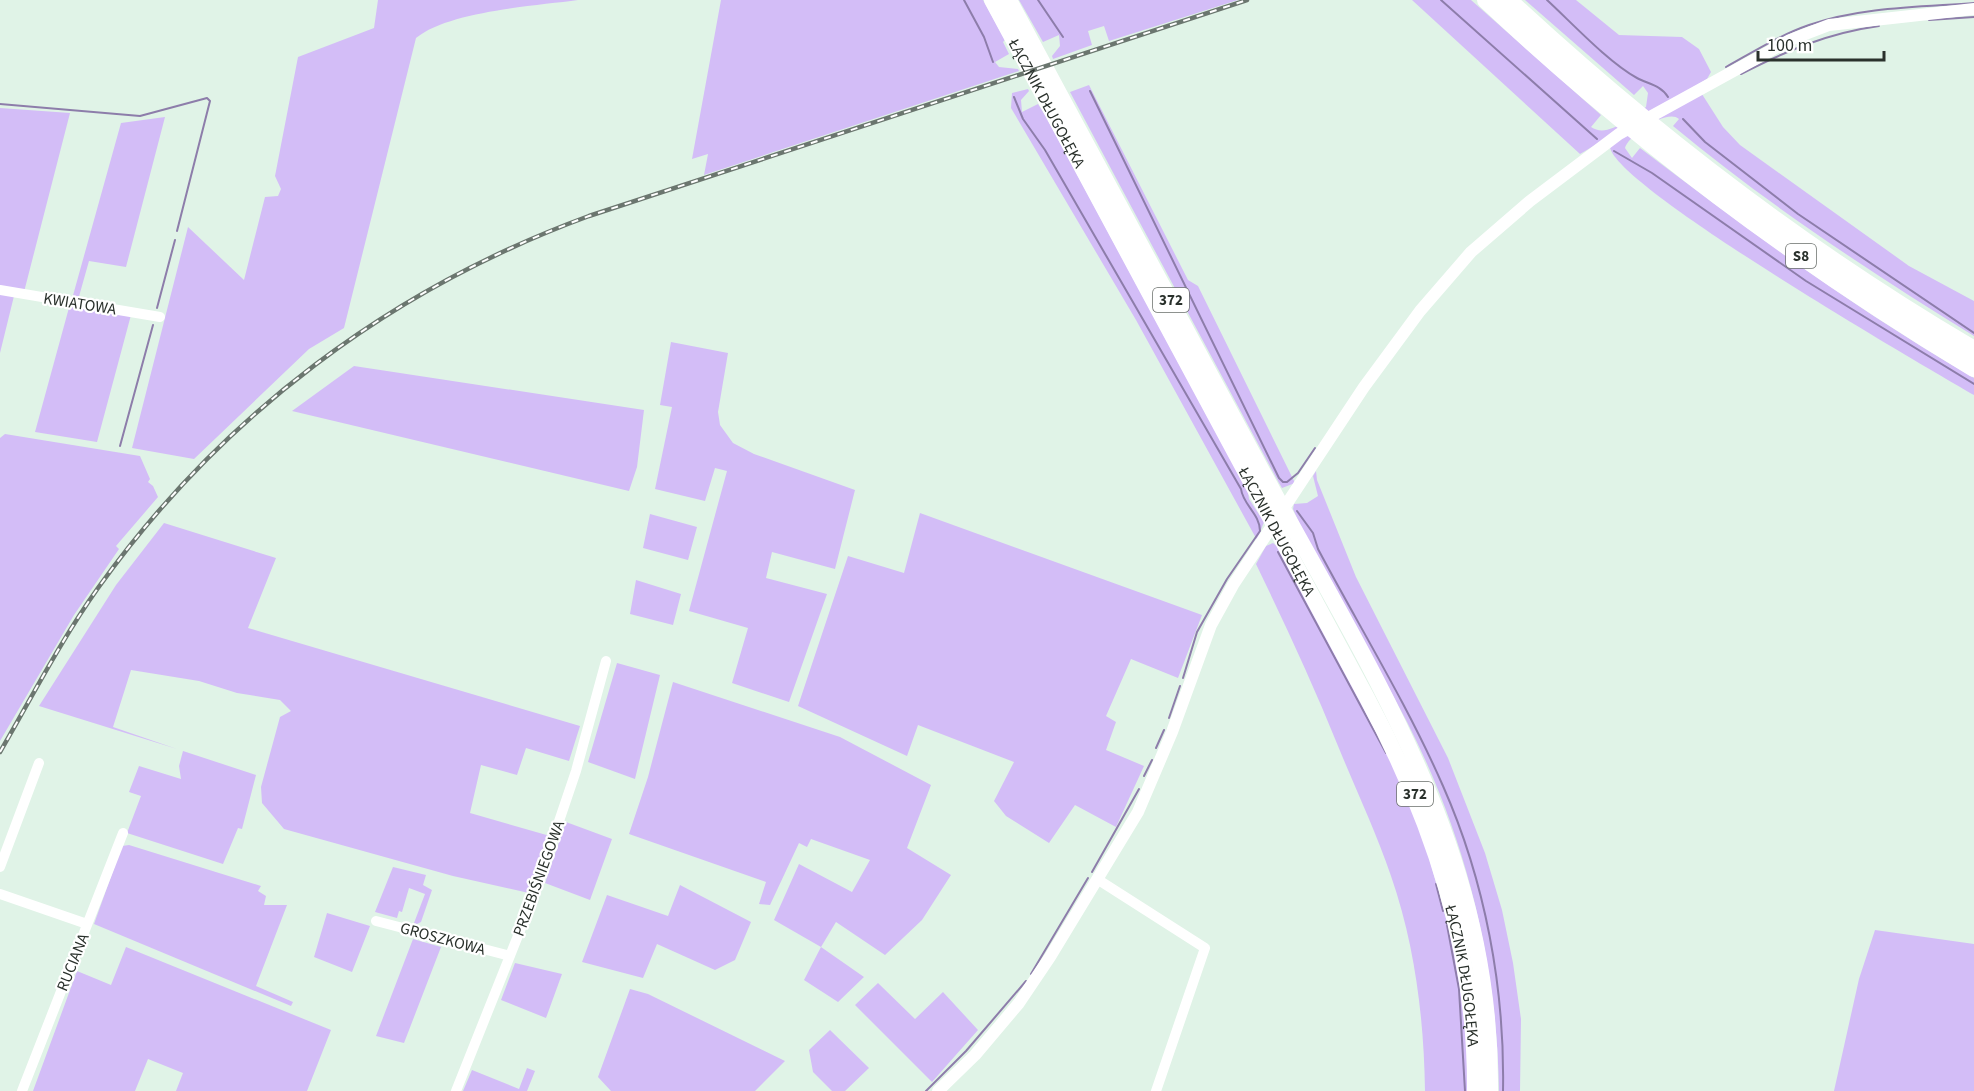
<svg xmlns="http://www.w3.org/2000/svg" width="1974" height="1091" font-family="'Source Sans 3',sans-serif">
<rect width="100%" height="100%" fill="#e0f3e7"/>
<!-- green -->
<path fill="#d3bdf7" d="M 378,0 L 578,0 C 535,6 449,11 416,38 L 344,328 L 309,349 L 194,459 L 132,448 L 188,227 L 244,280 L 265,197 L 278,196 L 281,189 L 275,176 L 298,57 L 374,28 Z
M 721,0 L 983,0 L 1005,40 L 1003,42 L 1009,54 L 995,62 L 999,67 L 1018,69 L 1019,71 L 704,175 L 708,154 L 692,159 Z
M 1019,0 L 1238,0 L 1109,41 L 1104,26 L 1088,31 L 1092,45 L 1053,59 L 1052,56 L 1060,46 L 1059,35 L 1043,42 Z
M 1412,0 L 1471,0 L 1601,115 L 1591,127 C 1608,139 1631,116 1646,107 L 1648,93 L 1643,86 L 1634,95 L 1525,0 L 1576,0 L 1619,35 L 1682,37 L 1699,49 L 1711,72 L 1707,79 L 1580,154 Z
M 1089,85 L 1188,280 L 1198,286 L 1295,483 L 1282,488 L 1279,483 L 1070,92 Z
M 1028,89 L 1029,91 L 1021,100 L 1022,112 L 1038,104 L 1045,115 L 1248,492 L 1249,499 L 1264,522 L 1257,540 L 1136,320 L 1011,108 L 1012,93 Z
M 1700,91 L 1723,127 L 1740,145 L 1909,266 L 1974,301 L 1974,336 C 1870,272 1767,204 1673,126 L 1679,119 C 1667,108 1628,136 1625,148 L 1632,158 L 1640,148 C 1748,230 1857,310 1974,378 L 1974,395 C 1929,369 1604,181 1610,145 Z
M 0,108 L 70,113 L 24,292 L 0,287 Z
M 165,117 L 126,267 L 89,261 L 78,300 L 72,299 L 121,123 Z
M 0,294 L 14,296 L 0,353 Z
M 70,304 L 131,315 L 97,442 L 35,432 Z
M 671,342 L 728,353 L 718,412 L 720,425 L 733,443 L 754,454 L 855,490 L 835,569 L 772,552 L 766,578 L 827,594 L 789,702 L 732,683 L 748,628 L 689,611 L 727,471 L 715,468 L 705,501 L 655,489 L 672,407 L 660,405 Z
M 354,366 L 644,410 L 637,467 L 629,491 L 292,411 Z
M 5,434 L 140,456 L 150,479 L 148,482 L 153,486 L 158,497 L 116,546 L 119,549 L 74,615 L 0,741 L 0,438 Z
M 1316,471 L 1317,480 L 1356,577 L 1448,758 L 1485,853 L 1502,910 L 1513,963 L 1521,1019 L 1520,1091 L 1499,1091 C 1497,963 1466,837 1407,722 C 1382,674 1355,626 1330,578 C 1317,555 1303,533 1293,509 L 1294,504 L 1307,503 L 1318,496 L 1313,476 Z
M 920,513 L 1202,615 L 1178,678 L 1131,659 L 1106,716 L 1116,722 L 1106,750 L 1144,766 L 1116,827 L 1075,805 L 1049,843 L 1006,816 L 994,801 L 1014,762 L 918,725 L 907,756 L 798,706 L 848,556 L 904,573 Z
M 650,514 L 697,527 L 688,560 L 643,548 Z
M 164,523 L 276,558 L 248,628 L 580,726 L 569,761 L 526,748 L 517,775 L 481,765 L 470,813 L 550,836 L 529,893 L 453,876 L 284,829 L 262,803 L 261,787 L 280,717 L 291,711 L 280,700 L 237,693 L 199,681 L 131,670 L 113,727 L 177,749 L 39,706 L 116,585 Z
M 1273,543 L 1280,549 L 1369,715 L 1419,821 L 1456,955 L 1468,1049 L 1468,1091 L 1425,1091 C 1424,1019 1415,945 1391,876 C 1376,832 1356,790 1338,746 C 1313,684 1285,624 1256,564 L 1266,546 Z
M 636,580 L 681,594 L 673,625 L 630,614 Z
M 617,663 L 660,675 L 635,779 L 588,762 Z
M 673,682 L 840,737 L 931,785 L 907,848 L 951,875 L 922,920 L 885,955 L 836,922 L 821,947 L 864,977 L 838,1002 L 804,980 L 821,947 L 774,920 L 799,864 L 852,892 L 870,860 L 811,839 L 807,847 L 799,843 L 770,905 L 759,904 L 766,882 L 629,834 L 648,777 Z
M 183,751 L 256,775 L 242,829 L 238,828 L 223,864 L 127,833 L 141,796 L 129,792 L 139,766 L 181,779 L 179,766 Z
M 566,822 L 612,839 L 590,900 L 545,883 Z
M 129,845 L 261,886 L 258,891 L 266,896 L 264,905 L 287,905 L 256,986 L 293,1002 L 291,1006 L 94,924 L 122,846 Z
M 393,867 L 426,875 L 423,885 L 432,890 L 421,922 L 417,924 L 414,923 L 425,894 L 409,888 L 402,912 L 399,911 L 397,918 L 375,912 Z
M 680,885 L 751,922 L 735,960 L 715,970 L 657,944 L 643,978 L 582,962 L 607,895 L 668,916 Z
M 327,913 L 370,926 L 352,972 L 314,957 Z
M 1875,930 L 1974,944 L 1974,1091 L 1834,1091 L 1859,979 Z
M 413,939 L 441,947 L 404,1043 L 376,1036 Z
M 126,947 L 331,1030 L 307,1091 L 176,1091 L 183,1073 L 148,1059 L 135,1091 L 33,1091 L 77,971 L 111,985 Z
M 515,963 L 562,974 L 546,1018 L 501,1000 Z
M 878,983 L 915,1019 L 943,992 L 978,1030 L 932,1082 L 855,1005 Z
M 630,989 L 648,994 L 785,1061 L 755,1091 L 611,1091 L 598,1077 Z
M 830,1030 L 869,1068 L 845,1091 L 832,1091 L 813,1072 L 809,1050 Z
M 527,1068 L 535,1071 L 527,1091 L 463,1091 L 472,1070 L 519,1089 Z"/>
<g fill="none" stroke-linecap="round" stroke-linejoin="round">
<!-- stream -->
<path stroke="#8d7daa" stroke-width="2" d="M 964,0 L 984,37 L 993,62
M 1038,0 L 1063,37
M 1441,0 L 1597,139
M 1547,0 C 1572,23 1608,62 1637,78 C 1648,84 1661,85 1668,97
M 1929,20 L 1974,17
M 1726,67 C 1753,52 1780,35 1809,25 C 1861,7 1920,7 1974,3
M 1741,74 C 1786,51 1828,33 1879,26
M 1090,91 L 1279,478 L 1283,482 L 1287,482 L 1298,473 L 1315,448
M 1014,97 L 1023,119 L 1045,150 L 1241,489 C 1243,505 1260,514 1260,531 L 1227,579 L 1197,632 L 1183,678
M 0,104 L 140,116 L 207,98 L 210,101 L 177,231
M 1683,119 L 1705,142 L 1798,214 L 1974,333
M 1614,151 L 1652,173 L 1806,281 L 1974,384
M 157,308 L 175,240
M 120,446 L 153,325
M 1297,511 L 1313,533 L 1318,549 C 1360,628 1407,704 1443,786 C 1485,881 1505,988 1503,1091
M 1278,552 L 1386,753
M 1169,718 L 1180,686
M 1156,748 L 1164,730
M 1144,776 L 1152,760
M 1092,872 L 1139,789
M 1436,884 L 1443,911
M 1447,925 L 1459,989 L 1465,1091
M 1031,974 L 1088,878
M 926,1091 L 966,1051 L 1026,981"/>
<!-- minor -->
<path stroke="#fff" stroke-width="10" d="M 0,290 L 160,317
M 0,867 L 39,763
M 1097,879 L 1205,948 L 1156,1091
M 0,894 L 87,924
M 376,921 L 510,956
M 22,1091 L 123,833
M 456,1091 L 533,898 L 576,771 L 606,661"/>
<!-- tertiary -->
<path stroke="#fff" stroke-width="12" d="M 938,1091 L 975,1055 L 1019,1003 L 1050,957 L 1138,812 L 1172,732 L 1211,625 L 1233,585 L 1364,387 L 1420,311 L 1471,252 L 1530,201 L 1619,134 L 1790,40 L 1829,25 L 1974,9"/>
<!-- primary -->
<g stroke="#fff" stroke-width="16">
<path id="s1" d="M 992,0 L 1367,698 C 1433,821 1476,950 1475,1091"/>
<path d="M 1009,0 C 1093,156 1177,313 1261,469 C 1370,671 1493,851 1490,1091"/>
</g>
<!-- motorway -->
<path stroke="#fff" stroke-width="18" d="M 1486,0 C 1635,140 1799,263 1974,368
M 1508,0 C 1650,132 1807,252 1974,350"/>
<defs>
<path id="rail" d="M 0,752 C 32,697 61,640 98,588 C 221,416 390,289 589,216 L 1247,0"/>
</defs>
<!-- rail casing -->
<use href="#rail" stroke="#6b766f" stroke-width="4.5"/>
<!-- rail -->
<use href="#rail" stroke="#fff" stroke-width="2" stroke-dasharray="7" stroke-linecap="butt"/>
</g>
<g text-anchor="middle" stroke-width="4.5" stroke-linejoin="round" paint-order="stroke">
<!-- shield labels -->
<g fill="#fff" stroke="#6a6f6b" stroke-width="1.5">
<rect x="1786" y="244" width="30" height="24" rx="4.5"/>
<rect x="1153" y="288" width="36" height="24" rx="4.5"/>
<rect x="1397" y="782" width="36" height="24" rx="4.5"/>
</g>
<g font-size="15" font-weight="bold" fill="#2a312c">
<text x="1801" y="261">S8</text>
<text x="1171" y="305">372</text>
<text x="1415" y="799">372</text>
</g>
<!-- street labels -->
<g font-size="16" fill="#2a312c" stroke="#fff">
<text dy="6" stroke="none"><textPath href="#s1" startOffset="117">ŁĄCZNIK DŁUGOŁĘKA</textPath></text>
<text transform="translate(80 303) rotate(9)" y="6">KWIATOWA</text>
<text dy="6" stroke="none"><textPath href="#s1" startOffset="603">ŁĄCZNIK DŁUGOŁĘKA</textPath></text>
<text transform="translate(538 878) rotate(-70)" y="6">PRZEBIŚNIEGOWA</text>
<text transform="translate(443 938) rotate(15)" y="6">GROSZKOWA</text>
<text transform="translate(72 962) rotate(-68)" y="6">RUCIANA</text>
<text dy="6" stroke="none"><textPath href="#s1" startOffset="1088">ŁĄCZNIK DŁUGOŁĘKA</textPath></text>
</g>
</g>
<!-- scale -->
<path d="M1758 51v9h126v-9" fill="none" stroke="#2a312c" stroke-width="3"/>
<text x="1767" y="51" font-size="18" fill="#2a312c" stroke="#ffffff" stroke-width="4.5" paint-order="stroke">100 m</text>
</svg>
